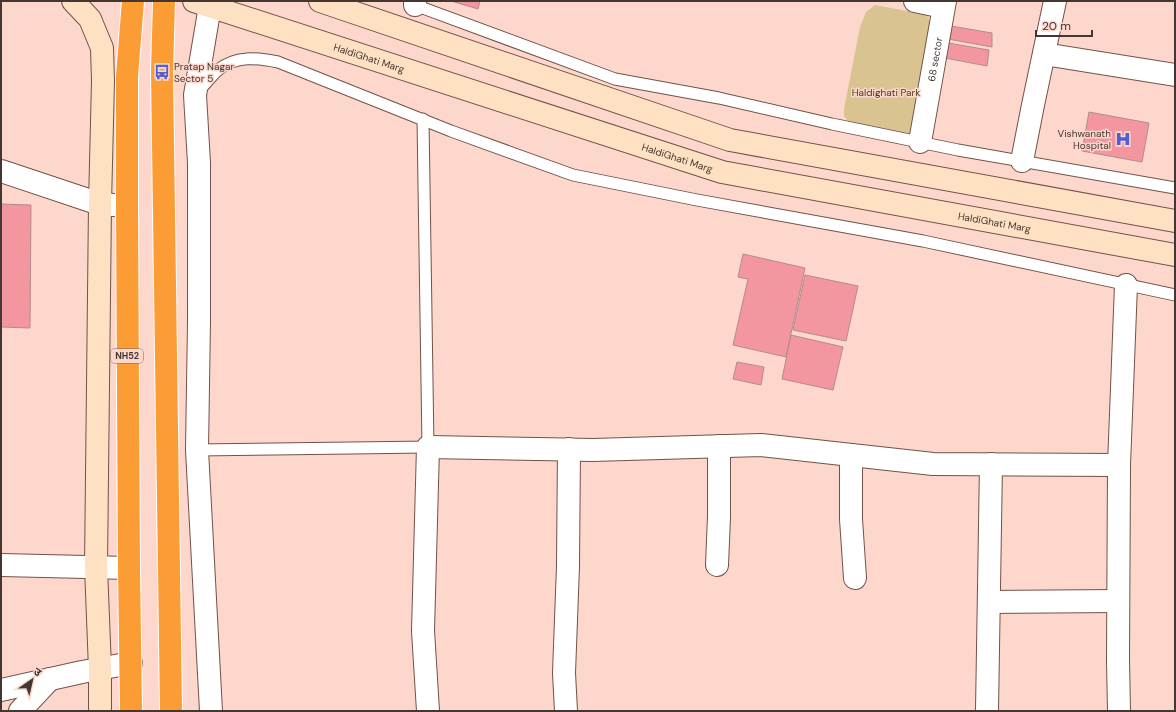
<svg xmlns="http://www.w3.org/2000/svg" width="1176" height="712" font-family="'DM Sans','Noto Sans Devanagari',sans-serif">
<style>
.green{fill:#d9c491}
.building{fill:#f396a0;stroke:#b18c8f}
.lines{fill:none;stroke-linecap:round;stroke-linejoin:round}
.lane-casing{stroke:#725248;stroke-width:13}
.street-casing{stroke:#725248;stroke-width:24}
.secondary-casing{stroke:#725248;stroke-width:24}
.highway-casing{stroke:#fff;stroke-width:24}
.lane{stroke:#fff;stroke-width:11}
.street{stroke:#fff;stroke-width:22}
.secondary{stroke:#fee1c2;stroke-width:22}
.highway{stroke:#fc9c34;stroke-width:22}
.labels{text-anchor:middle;stroke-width:3;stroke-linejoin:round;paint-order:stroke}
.shield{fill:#fdd7cc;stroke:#7c6660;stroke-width:1}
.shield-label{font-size:9px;font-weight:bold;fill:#443631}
.street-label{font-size:10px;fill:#443631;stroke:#fdd7cc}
.poi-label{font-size:10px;fill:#443631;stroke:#fdd7cc;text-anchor:start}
.park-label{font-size:10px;fill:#483a15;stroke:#fdd7cc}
</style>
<rect width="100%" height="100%" fill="#fdd7cc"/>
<polygon class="green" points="875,5 923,14 928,17 934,31 913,136 851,125 844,116 844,109 860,27 866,12"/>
<g class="building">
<polygon points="451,1 480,1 478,9"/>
<polygon points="951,26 992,33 992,47 948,39"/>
<polygon points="948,43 989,50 987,66 945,58"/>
<polygon points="1089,112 1149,123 1142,162 1082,151"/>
<polygon points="1,204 31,205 30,328 1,327"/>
<polygon points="743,254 805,268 786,357 733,345 748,279 738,277"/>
<polygon points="805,275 858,286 846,341 793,330"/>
<polygon points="791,335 843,347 833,390 782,379"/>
<polygon points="737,362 764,367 761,385 733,379"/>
</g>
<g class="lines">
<defs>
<g id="lane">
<polyline points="412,4 615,79 719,98 832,124 958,150 1175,188"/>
<path d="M199 90C206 84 211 76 218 70 236 55 257 58 278 62L451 131 573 175 697 200 923 241 1175 295"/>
<polyline points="197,450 428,447 423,119"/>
</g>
<g id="street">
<polyline points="415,1 415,5"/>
<polyline points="915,1 943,7"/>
<polyline points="210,6 195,95 199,163 199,321 197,450 211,711"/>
<polyline points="1044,54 1175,75"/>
<path id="s1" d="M920 142 945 1"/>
<polyline points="1022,161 1033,105 1055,1"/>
<polyline points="1,171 100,204 127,206"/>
<polyline points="851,455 851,519 855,578"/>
<polyline points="1119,465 1118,660 1119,711"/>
<polyline points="1,565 129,568"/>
<polyline points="717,565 719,517 719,446"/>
<polyline points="989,602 1118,601"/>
<polyline points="1,690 82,672 131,663"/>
<polyline points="20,711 50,679"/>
<polyline points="428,711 423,631 428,447 593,450 761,445 933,464 1119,465 1126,285"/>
<polyline points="566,711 564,673 568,566 569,449"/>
<polyline points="987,711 991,464"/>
</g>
<g id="secondary">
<polyline points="73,1 90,19 102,48 103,81 100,204 96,567 100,669 100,711"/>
<path id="s2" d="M194 1 722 172 1175 255"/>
<polyline points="320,1 730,140 1175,221"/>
</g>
<g id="highway">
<polyline points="164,1 162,72 171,711"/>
<polyline points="131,711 129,568 127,206 127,76 133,1"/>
</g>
</defs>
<use href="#lane" class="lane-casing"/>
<use href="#street" class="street-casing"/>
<use href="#secondary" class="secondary-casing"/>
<use href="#highway" class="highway-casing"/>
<use href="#lane" class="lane"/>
<use href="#street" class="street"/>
<use href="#secondary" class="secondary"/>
<use href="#highway" class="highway"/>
</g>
<defs>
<symbol id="bus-bare" viewBox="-9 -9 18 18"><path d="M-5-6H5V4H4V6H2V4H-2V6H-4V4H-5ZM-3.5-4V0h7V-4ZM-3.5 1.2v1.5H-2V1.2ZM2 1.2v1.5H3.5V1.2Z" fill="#515ed4" stroke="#fdd7cc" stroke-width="2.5" paint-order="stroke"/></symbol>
<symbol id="hospital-bare" viewBox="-9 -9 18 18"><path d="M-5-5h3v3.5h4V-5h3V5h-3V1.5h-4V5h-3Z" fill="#515ed4" stroke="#fdd7cc" stroke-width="2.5" paint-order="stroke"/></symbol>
</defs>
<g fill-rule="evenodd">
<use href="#bus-bare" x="151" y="61" width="22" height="22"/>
<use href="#hospital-bare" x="1112" y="128" width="22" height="22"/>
</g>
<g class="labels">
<rect class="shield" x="111" y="349" width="32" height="14" rx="3"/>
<g class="shield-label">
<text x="127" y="359">NH52</text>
</g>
<g class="street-label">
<text dy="4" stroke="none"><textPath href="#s2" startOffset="184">HaldiGhati Marg</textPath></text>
<text dy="4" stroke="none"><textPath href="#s1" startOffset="84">68 sector</textPath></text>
<text dy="4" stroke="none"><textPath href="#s2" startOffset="508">HaldiGhati Marg</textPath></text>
<text dy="4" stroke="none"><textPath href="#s2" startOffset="832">HaldiGhati Marg</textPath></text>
</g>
<g class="poi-label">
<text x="174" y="70">Pratap Nagar<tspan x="174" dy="12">Sector 5</tspan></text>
<text x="1111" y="137" text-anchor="end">Vishwanath<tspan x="1111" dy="12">Hospital</tspan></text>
</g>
<g class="park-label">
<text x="886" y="96">Haldighati Park</text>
</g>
</g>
<rect width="1176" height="712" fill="none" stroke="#443631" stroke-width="4"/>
<g transform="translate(32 680) rotate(34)" stroke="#fdd7cc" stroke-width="3" paint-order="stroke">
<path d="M0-3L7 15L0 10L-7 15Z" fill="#443631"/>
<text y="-6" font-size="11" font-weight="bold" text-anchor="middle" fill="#443631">उ</text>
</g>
<path d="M1036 30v6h56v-6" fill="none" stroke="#443631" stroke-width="2"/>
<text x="1042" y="30" font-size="12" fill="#443631" stroke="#fdd7cc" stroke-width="3" paint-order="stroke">20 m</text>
</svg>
